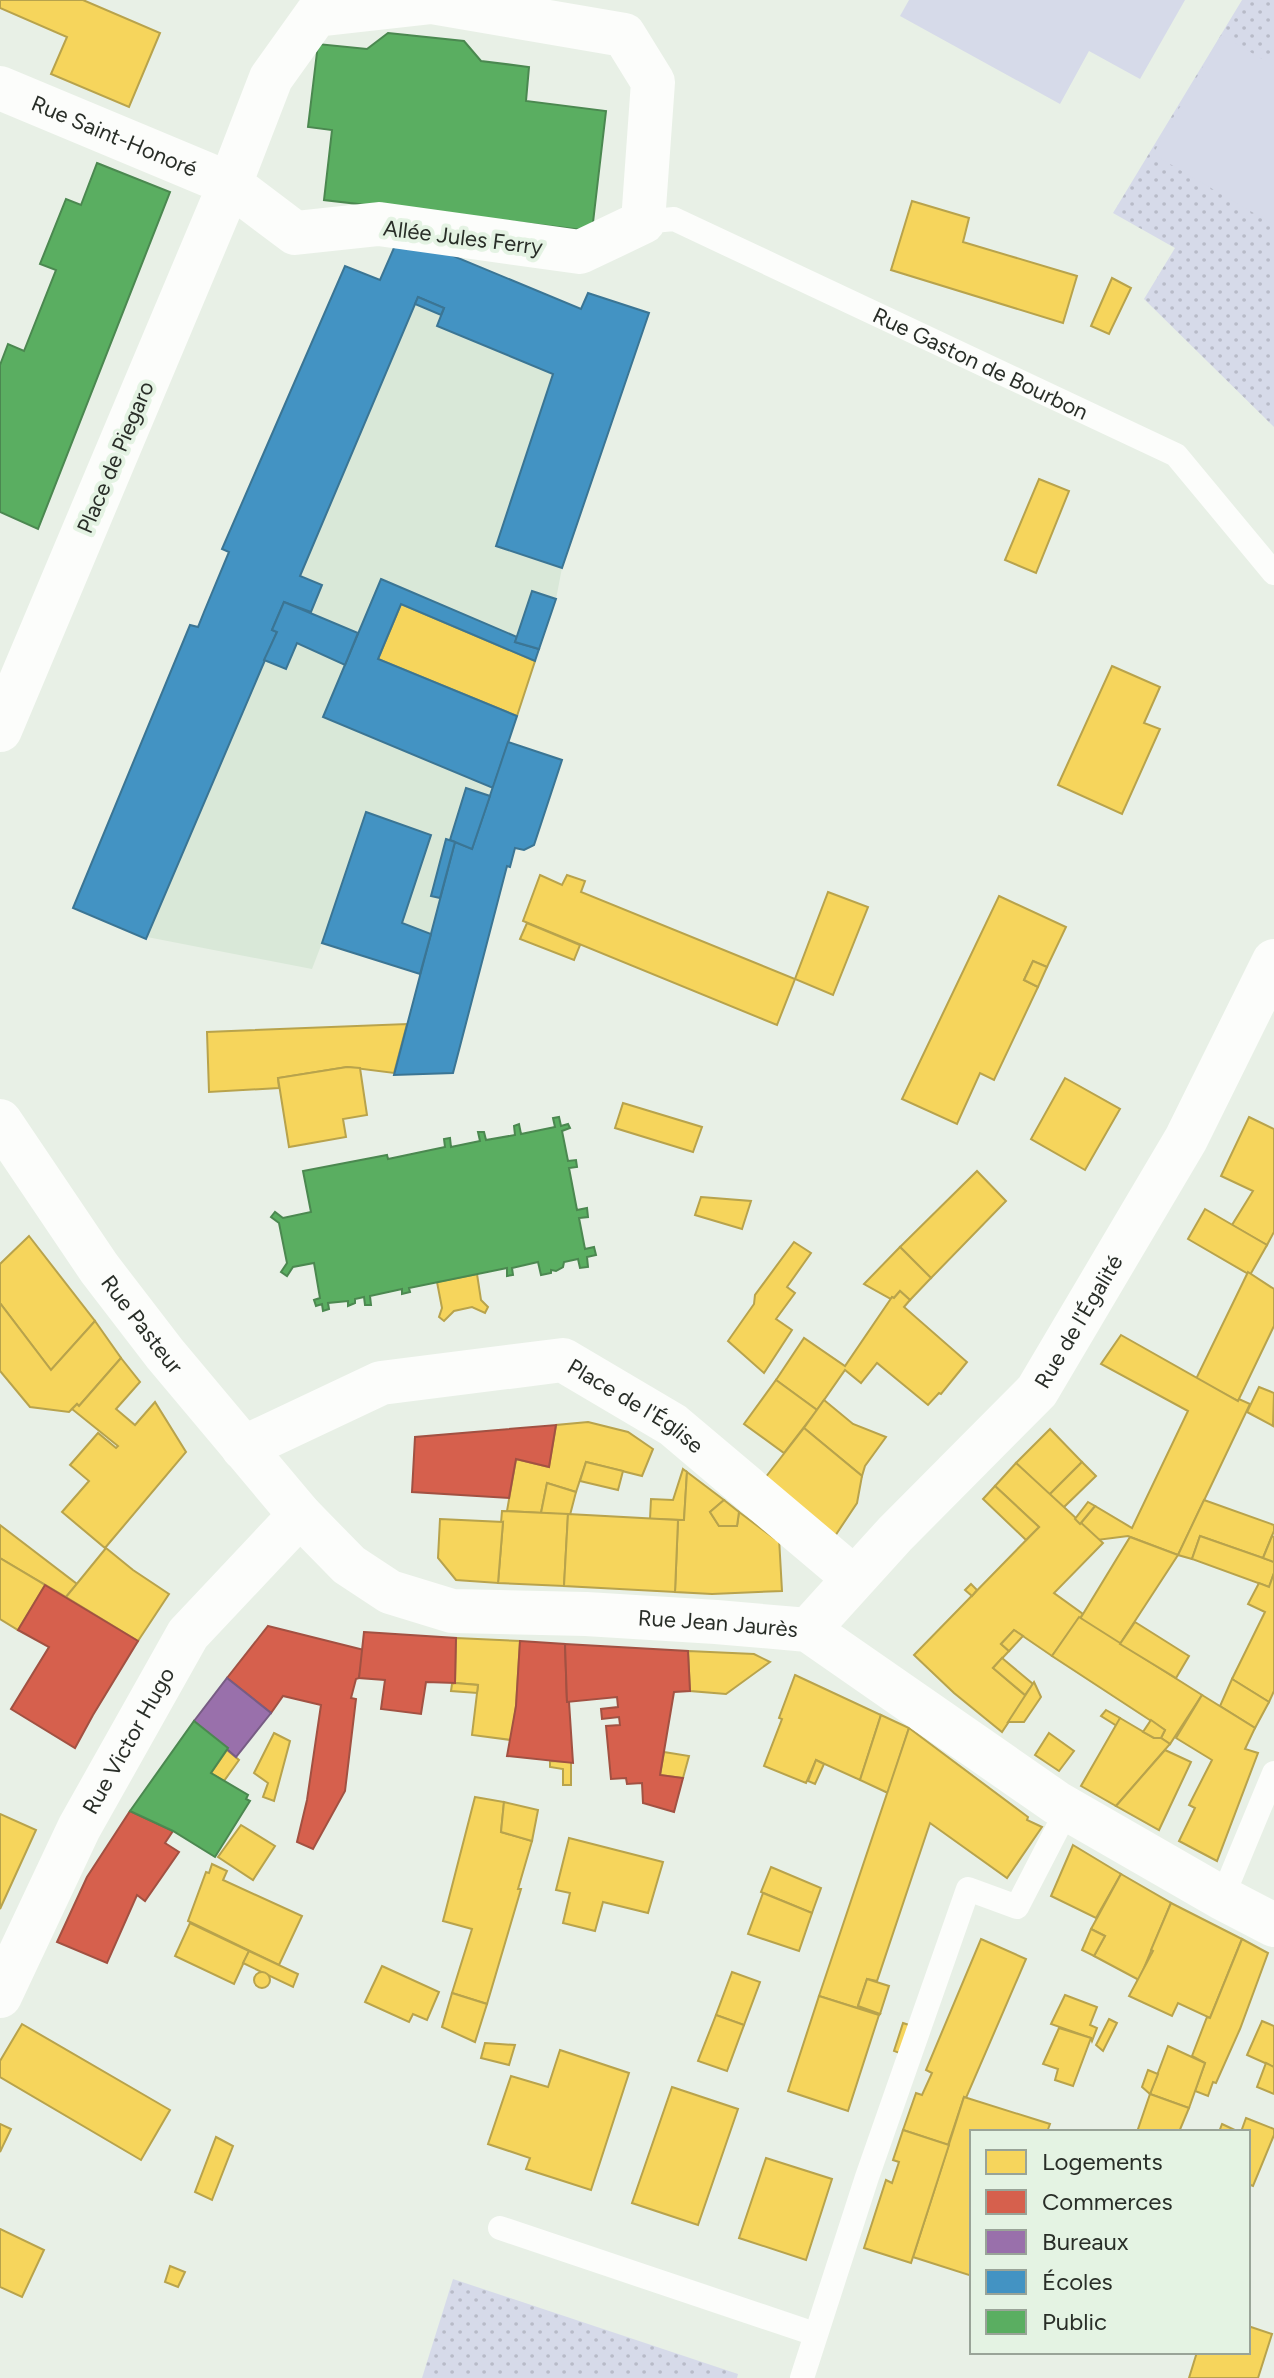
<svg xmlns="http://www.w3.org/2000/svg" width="1274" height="2378" font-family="Figtree,sans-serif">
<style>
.built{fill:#d9e8d8}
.grass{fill:url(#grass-dots)}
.green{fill:#d6dae9}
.homes{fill:#f6d55c;stroke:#b8a34c;stroke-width:2}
.shops{fill:#d6604d;stroke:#a25142;stroke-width:2}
.offices{fill:#9970ab;stroke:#775c84;stroke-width:2}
.schools{fill:#4393c3;stroke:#3b7594;stroke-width:2}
.public{fill:#5aae61;stroke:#4b8850;stroke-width:2}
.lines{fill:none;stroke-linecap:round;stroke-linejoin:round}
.service{stroke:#fcfdfb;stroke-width:24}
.minor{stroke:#fcfdfb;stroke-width:44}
.tertiary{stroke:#fcfdfb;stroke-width:44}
.labels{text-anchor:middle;stroke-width:8;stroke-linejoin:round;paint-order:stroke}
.street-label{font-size:22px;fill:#292e28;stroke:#e4f3e3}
</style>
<defs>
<pattern id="grass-dots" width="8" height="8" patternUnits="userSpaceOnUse" patternTransform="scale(2)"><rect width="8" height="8" fill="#d6dae9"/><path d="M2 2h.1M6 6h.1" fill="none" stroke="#b8bbc8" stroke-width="1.8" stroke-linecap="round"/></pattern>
</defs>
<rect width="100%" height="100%" fill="#e8f0e6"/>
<g class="built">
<polygon points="415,304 441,315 437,326 553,374 496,546 562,568 556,599 532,591 517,637 358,633 310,613 321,585 300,576"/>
<polygon points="297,643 345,665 493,788 420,974 322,943 312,969 147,937 264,660 286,669"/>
</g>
<g class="grass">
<polygon points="1242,0 1274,0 1274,427 1144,299 1175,248 1113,213"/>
<polygon points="453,2279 738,2374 737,2378 422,2378"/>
</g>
<g class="green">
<polygon points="909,0 1185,0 1140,79 1089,51 1060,104 900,16"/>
<polygon points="1221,35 1274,66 1274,225 1153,154"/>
</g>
<g class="homes">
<polygon points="0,0 83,0 160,33 129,107 51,74 67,37 0,8"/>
<polygon points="912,201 969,218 963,242 1077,276 1063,323 891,270"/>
<polygon points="1112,278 1131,288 1109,334 1091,326"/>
<polygon points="1039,479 1069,491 1036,573 1005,560"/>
<polygon points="401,604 535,661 517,716 378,659"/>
<polygon points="1112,666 1160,687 1144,723 1160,729 1122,814 1058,785"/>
<polygon points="540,875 562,885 567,875 585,881 581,892 795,979 777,1025 523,921"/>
<polygon points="828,892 868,907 833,995 795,979"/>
<polygon points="999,896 1066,927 1047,967 1033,961 1024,980 1038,987 994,1080 980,1073 957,1124 902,1099"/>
<polygon points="527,923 580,945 574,960 520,939"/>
<polygon points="1033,961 1047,967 1038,987 1024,980"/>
<polygon points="407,1024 394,1073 347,1067 278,1078 279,1088 209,1092 207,1032"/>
<polygon points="347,1067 360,1068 367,1115 343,1119 346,1137 289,1147 278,1078"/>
<polygon points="1065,1078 1120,1109 1085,1170 1031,1139"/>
<polygon points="623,1103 702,1127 693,1152 615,1128"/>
<polygon points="1249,1117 1274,1129 1274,1232 1267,1245 1232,1225 1253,1191 1221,1176"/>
<polygon points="977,1171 1006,1201 931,1278 900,1247"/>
<polygon points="701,1197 751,1201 742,1229 695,1215"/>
<polygon points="1205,1209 1267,1245 1250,1275 1188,1239"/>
<polygon points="29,1236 95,1321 51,1370 0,1303 0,1264"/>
<polygon points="794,1242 811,1253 787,1287 795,1293 776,1319 792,1330 764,1373 728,1341 754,1304 755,1295"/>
<polygon points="900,1247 931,1278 910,1300 900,1291 894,1298 892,1297 891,1299 864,1284"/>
<polygon points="1248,1272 1274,1289 1274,1326 1238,1401 1196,1379"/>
<polygon points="477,1274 481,1300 488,1307 485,1313 472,1307 454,1311 444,1321 439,1317 442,1308 437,1282"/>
<polygon points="900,1291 910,1300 904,1307 967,1362 941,1394 939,1393 928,1405 877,1363 861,1383 845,1370 817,1410 776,1380 804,1338 845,1366 892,1297 894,1298"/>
<polygon points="0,1303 51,1370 95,1321 121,1358 79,1406 77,1404 69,1412 30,1407 0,1371"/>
<polygon points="1121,1335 1238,1401 1239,1399 1250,1404 1178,1555 1128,1536 1097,1540 1080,1524 1095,1506 1132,1528 1188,1411 1101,1364"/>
<polygon points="121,1358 140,1382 116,1409 135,1425 155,1402 186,1452 105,1548 62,1512 89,1481 70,1465 98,1433 116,1448 118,1446 72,1409 77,1404 79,1406"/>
<polygon points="776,1380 817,1410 784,1453 744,1424"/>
<polygon points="1259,1387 1274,1393 1273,1426 1247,1412"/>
<polygon points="824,1400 853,1424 886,1437 865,1466 862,1476 804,1428"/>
<polygon points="588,1422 628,1432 653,1449 642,1476 586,1462 576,1492 547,1483 541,1513 507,1511 516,1459 549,1467 556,1425"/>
<polygon points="804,1428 862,1476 857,1503 835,1536 765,1478"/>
<polygon points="1050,1429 1082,1462 1049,1495 1016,1463"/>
<polygon points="586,1462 623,1471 618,1490 580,1481"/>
<polygon points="1082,1462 1096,1476 1063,1508 1049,1495"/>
<polygon points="1016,1463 1103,1543 1054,1593 1083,1614 1052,1656 1014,1630 1001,1644 1009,1651 993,1668 1026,1696 1002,1732 954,1693 914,1655 1039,1527 995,1486"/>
<polygon points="683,1469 687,1472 684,1520 650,1519 651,1499 673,1500"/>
<polygon points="687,1472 724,1500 710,1512 719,1526 737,1526 739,1512 775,1539 779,1538 782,1591 712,1594 675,1592 678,1520 684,1520"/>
<polygon points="547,1483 576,1492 570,1515 541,1513"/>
<polygon points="995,1486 1039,1527 1026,1540 983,1499"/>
<polygon points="724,1500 739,1512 737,1526 719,1526 710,1512"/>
<polygon points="1204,1500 1274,1525 1274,1531 1263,1558 1200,1536 1192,1559 1178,1555"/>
<polygon points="1088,1502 1095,1506 1080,1524 1075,1519"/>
<polygon points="502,1511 568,1514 564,1586 498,1583 503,1522 501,1523"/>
<polygon points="568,1514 678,1520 675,1592 564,1586"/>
<polygon points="440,1519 503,1522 498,1583 456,1580 438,1558"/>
<polygon points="0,1525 77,1584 66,1597 0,1558"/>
<polygon points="1200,1536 1274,1562 1274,1573 1269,1587 1192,1559"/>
<polygon points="1272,1536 1274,1537 1274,1562 1263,1558"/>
<polygon points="1130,1537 1178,1555 1120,1644 1080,1619"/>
<polygon points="106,1548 133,1570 169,1594 138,1641 66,1597"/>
<polygon points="0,1558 45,1585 18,1630 0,1619"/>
<polygon points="1274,1573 1274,1691 1269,1702 1232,1679 1265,1612 1248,1604 1259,1583 1269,1587"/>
<polygon points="971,1584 977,1590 972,1596 965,1590"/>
<polygon points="1079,1617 1202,1695 1170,1744 1161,1738 1165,1730 1052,1656"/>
<polygon points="1135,1622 1189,1656 1176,1678 1120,1644"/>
<polygon points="1014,1630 1023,1636 1009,1651 1001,1644"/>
<polygon points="456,1638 520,1641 516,1706 511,1740 472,1735 478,1685 455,1683"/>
<polygon points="688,1651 754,1654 770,1662 726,1694 690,1691"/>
<polygon points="1002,1658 1033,1684 1025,1695 993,1668"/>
<polygon points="795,1675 881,1715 860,1780 816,1760 806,1783 764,1766 782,1719 779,1718"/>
<polygon points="1232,1679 1269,1702 1255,1728 1220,1706"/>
<polygon points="1034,1682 1041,1697 1024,1722 1008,1722"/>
<polygon points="455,1683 478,1685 477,1693 451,1691 452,1684"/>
<polygon points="1202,1695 1255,1728 1245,1749 1258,1753 1217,1861 1179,1841 1195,1808 1189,1805 1212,1760 1176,1738"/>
<polygon points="1106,1710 1120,1718 1117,1726 1101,1716"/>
<polygon points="881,1715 909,1728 888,1793 860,1780"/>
<polygon points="1120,1718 1154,1738 1161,1738 1170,1744 1116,1806 1081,1786"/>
<polygon points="1151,1720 1165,1730 1161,1738 1154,1738 1143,1732"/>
<polygon points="909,1728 1028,1817 1027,1820 1042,1827 1007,1878 930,1823 877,1981 867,1979 858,2006 880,2014 879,2015 819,1996"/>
<polygon points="274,1733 290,1741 274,1801 263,1797 268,1783 254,1773"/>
<polygon points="1049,1733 1074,1751 1059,1771 1035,1755"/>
<polygon points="227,1750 239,1760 224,1781 211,1773"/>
<polygon points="1165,1750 1191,1762 1159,1830 1116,1806"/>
<polygon points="664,1752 689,1756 683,1778 660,1775"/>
<polygon points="816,1760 824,1764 815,1784 808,1781"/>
<polygon points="550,1761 571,1762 571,1785 563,1785 563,1769 550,1767"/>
<polygon points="475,1797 504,1802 501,1832 532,1841 518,1889 521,1889 487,2004 452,1993 472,1929 443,1921"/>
<polygon points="504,1802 538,1810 532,1841 501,1832"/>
<polygon points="0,1814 36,1830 0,1909"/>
<polygon points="241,1825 275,1846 253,1880 218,1857"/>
<polygon points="569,1838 663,1862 648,1913 603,1902 595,1931 563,1923 570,1893 556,1890"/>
<polygon points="1073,1845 1121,1874 1096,1918 1051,1896"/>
<polygon points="212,1864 227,1871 223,1880 302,1916 279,1965 188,1921 206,1872 209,1873"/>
<polygon points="771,1867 821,1888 812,1913 761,1892"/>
<polygon points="1121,1874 1171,1903 1139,1980 1094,1956 1105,1936 1091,1929"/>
<polygon points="763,1893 812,1913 799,1951 748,1934"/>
<polygon points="1171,1903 1242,1939 1210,2018 1178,2003 1172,2016 1129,1996 1153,1951 1151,1950"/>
<polygon points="190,1923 249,1951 234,1984 175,1956"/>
<polygon points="1091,1929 1105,1936 1094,1956 1082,1950"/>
<polygon points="981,1939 1026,1959 966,2098 964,2097 948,2145 903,2130 916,2093 922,2095 932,2073 926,2070"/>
<polygon points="1242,1939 1268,1953 1240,2029 1216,2083 1213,2082 1208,2096 1195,2091 1205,2063 1192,2056 1207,2017 1210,2018"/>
<polygon points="249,1951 298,1974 293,1987 243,1963"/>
<polygon points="382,1966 439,1992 427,2020 413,2014 409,2022 365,2002"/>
<circle cx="262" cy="1980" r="8"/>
<polygon points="732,1972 760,1982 744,2025 716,2015"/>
<polygon points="867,1979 889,1986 880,2014 858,2006"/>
<polygon points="452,1993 487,2004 475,2042 442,2027"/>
<polygon points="1065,1995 1097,2007 1090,2025 1097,2028 1092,2041 1091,2038 1051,2024"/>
<polygon points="819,1996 879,2015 848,2111 788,2091"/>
<polygon points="716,2015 744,2025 727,2071 698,2061"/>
<polygon points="1109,2019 1117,2023 1103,2051 1096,2045"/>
<polygon points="1262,2021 1274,2026 1274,2067 1247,2055"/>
<polygon points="903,2023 915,2027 905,2055 894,2051"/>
<polygon points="22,2024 170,2110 141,2160 0,2077 0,2061"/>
<polygon points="1059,2028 1091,2038 1073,2086 1055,2080 1058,2069 1043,2064"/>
<polygon points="485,2043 515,2045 509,2065 481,2058"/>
<polygon points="1168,2046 1205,2063 1189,2108 1150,2094"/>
<polygon points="560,2050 629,2073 591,2190 526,2169 530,2158 488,2144 511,2076 548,2087"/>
<polygon points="1266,2063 1274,2067 1274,2094 1257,2087"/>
<polygon points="1148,2070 1158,2074 1150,2094 1142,2087"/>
<polygon points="672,2087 738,2109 698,2225 632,2203"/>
<polygon points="1150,2094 1189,2108 1179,2132 1137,2132"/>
<polygon points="964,2097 1050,2124 1047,2132 972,2132 972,2276 913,2257"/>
<polygon points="1246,2118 1274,2129 1274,2135 1253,2186 1248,2184 1248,2132 1241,2132"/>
<polygon points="0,2124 11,2129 0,2152"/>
<polygon points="1222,2124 1239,2132 1219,2132"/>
<polygon points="903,2130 949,2145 911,2263 864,2248 886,2180 892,2183 899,2162 893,2160"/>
<polygon points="216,2137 233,2146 212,2200 195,2192"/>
<polygon points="766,2158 832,2179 806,2260 739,2238"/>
<polygon points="0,2229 44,2250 22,2297 0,2287"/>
<polygon points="170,2266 185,2272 178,2287 165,2282"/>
<polygon points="1248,2326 1272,2334 1258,2378 1189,2378 1197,2352 1248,2352"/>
</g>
<g class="shops">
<polygon points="556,1425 549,1467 516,1459 509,1498 412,1492 415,1437"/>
<polygon points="45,1585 138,1641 93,1715 75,1748 11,1709 49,1647 18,1630"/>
<polygon points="268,1626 364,1650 359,1678 356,1679 351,1698 356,1699 345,1791 313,1849 297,1842 307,1800 321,1705 283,1696 271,1713 227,1678"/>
<polygon points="364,1632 456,1638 455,1683 426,1682 421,1714 381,1709 385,1680 359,1678"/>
<polygon points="520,1641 565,1644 567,1702 569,1702 573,1763 507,1756 516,1706"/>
<polygon points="565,1644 688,1651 690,1691 674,1692 660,1775 683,1778 674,1812 643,1803 642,1783 627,1784 626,1778 611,1779 606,1726 620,1725 619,1717 602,1719 601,1709 618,1707 617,1697 567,1702"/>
<polygon points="130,1811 173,1831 165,1843 179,1852 145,1901 137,1895 107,1963 57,1942 87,1877"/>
</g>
<polygon class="offices" points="227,1678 271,1713 236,1757 194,1721"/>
<g class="schools">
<polygon points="397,241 434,248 581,309 588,293 649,313 562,568 496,546 553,374 437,326 444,308 418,297 300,576 322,585 311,612 284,602 272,630 277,632 146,939 73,908 190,625 198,627 204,612 229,552 222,549 345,266 380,280"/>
<polygon points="418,297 444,308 441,315 415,304"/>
<polygon points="381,579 517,637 515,642 539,649 535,661 401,604 378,659 517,716 493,788 323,717"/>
<polygon points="532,591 556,599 539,649 515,642"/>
<polygon points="284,602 358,633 345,665 297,643 286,669 264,660 277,632 272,630"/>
<polygon points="508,742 562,760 534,845 524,850 515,848 510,867 507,866 453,1073 394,1075 455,842 472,849"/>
<polygon points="466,788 490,796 472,849 450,840"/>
<polygon points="366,812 431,835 402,923 431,934 420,974 322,943"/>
<polygon points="446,839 455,842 440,898 431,896"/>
</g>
<g class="public">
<polygon points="388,33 464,41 481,61 529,67 526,101 606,111 592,231 324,200 332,130 308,127 318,44 367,49"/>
<polygon points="97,163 170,192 38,529 0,512 0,365 8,344 24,351 56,270 40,264 66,199 81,205"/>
<polygon points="559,1117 561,1126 568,1124 570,1128 562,1131 568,1161 576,1160 577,1167 569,1168 577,1210 587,1208 588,1217 579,1218 585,1249 594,1247 596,1255 587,1257 588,1267 580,1268 578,1259 564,1262 563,1267 556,1271 551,1270 551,1273 541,1275 538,1262 512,1268 513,1275 507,1276 507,1268 409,1288 410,1292 402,1294 402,1289 370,1296 371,1305 365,1305 364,1297 355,1299 355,1303 348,1306 348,1301 328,1303 329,1309 323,1311 322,1304 316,1306 314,1300 320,1298 314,1263 293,1267 287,1276 281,1272 287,1263 279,1223 271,1217 275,1212 283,1218 311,1212 303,1171 387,1155 388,1159 445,1147 444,1139 450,1138 451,1147 480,1141 478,1132 484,1132 486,1140 515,1135 514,1126 519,1124 521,1134 555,1127 553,1118"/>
<polygon points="194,1721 228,1748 211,1773 248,1795 246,1799 250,1801 215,1857 173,1831 130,1811"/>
</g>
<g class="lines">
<g class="service">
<path id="s1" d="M643 222 674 219 1176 455 1274 573"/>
<polyline points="1222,1898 1274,1773"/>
<polyline points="500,2228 815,2334"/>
<polyline points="802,2378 867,2177 968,1889 1017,1907 1067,1810"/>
</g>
<g class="minor">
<polygon points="432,2 624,35 653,82 643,222 580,252 379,224 295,233 230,184 271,78 316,15"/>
<path id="s2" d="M0 88 230 184 0 730"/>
<path id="s3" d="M243 1448 381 1383 563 1360 673 1425 854 1578"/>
<path id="s4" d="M808 1630 895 1534 1037 1391 1186 1139 1274 961"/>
<path id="s5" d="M0 1996 79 1828 188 1634 300 1515"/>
</g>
<path class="tertiary" id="s6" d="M0 1121 99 1268 165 1354 300 1515 349 1565 390 1592 452 1611 586 1614 716 1622 808 1630 1057 1803 1222 1898 1274 1925"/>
</g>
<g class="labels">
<g class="street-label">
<text dy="8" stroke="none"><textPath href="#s2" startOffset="124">Rue Saint-Honoré</textPath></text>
<text transform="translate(463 237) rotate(7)" y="8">Allée Jules Ferry</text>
<text dy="8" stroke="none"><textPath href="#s1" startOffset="370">Rue Gaston de Bourbon</textPath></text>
<text transform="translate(115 457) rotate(-67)" y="8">Place de Piegaro</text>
<text dy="8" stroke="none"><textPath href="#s4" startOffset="412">Rue de l'Égalité</textPath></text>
<text dy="8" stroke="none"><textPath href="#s6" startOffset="248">Rue Pasteur</textPath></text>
<text dy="8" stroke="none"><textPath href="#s3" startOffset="422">Place de l'Église</textPath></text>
<text dy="8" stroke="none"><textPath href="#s6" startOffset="946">Rue Jean Jaurès</textPath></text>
<text dy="8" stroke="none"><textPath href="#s5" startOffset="286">Rue Victor Hugo</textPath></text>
</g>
</g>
<rect x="970" y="2130" width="280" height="224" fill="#e4f3e3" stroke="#99a498" stroke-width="2"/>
<rect x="986" y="2150" width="40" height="24" fill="#f6d55c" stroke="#99a498" stroke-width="2"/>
<text x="1042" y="2170" font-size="24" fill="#292e28">Logements</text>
<rect x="986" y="2190" width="40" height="24" fill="#d6604d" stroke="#99a498" stroke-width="2"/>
<text x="1042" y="2210" font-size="24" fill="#292e28">Commerces</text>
<rect x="986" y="2230" width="40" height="24" fill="#9970ab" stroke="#99a498" stroke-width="2"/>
<text x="1042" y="2250" font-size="24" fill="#292e28">Bureaux</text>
<rect x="986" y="2270" width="40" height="24" fill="#4393c3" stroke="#99a498" stroke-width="2"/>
<text x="1042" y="2290" font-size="24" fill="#292e28">Écoles</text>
<rect x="986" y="2310" width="40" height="24" fill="#5aae61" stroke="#99a498" stroke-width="2"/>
<text x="1042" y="2330" font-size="24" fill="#292e28">Public</text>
</svg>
